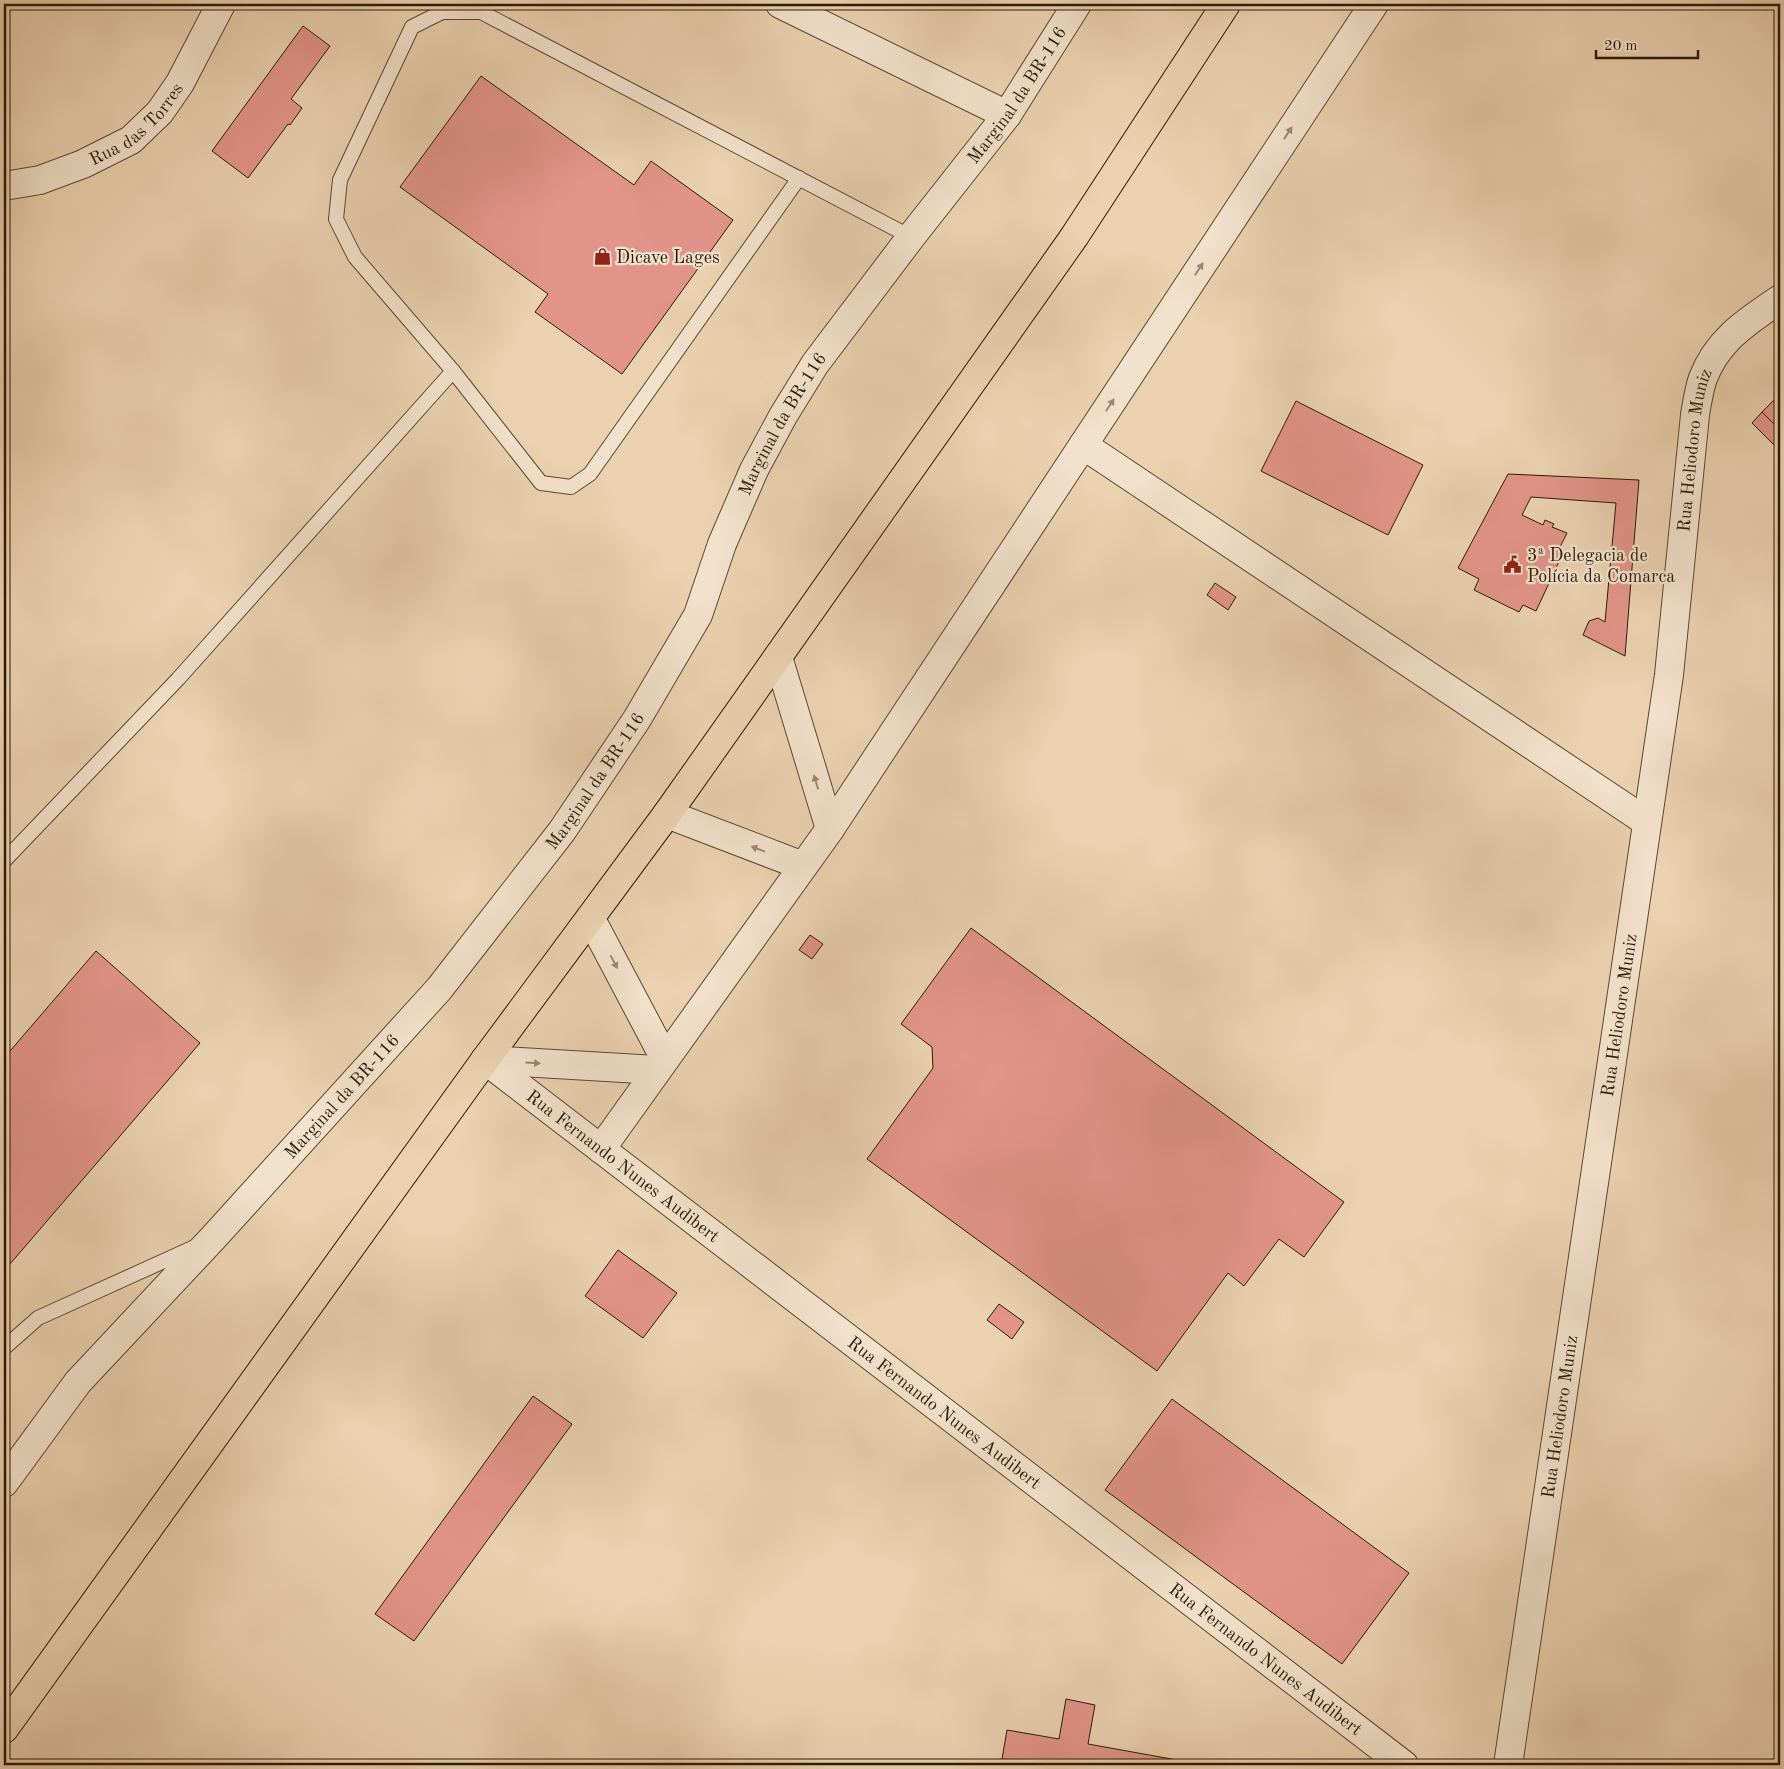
<svg xmlns="http://www.w3.org/2000/svg" width="1784" height="1769" font-family="'Old Standard TT',serif">
<style>
.building{fill:#e2948a;stroke:#2c1b07}
.lines{fill:none;stroke-linecap:round;stroke-linejoin:round}
.service-casing{stroke:#5c4831;stroke-width:16}
.minor-casing{stroke:#5c4831;stroke-width:30}
.tertiary-casing{stroke:#5c4831;stroke-width:30}
.trunk-casing{stroke:#2c1b07;stroke-width:30}
.service{stroke:#f2e1cb;stroke-width:14}
.minor{stroke:#f2e1cb;stroke-width:28}
.tertiary{stroke:#f2e1cb;stroke-width:28}
.trunk{stroke:#ebd1af;stroke-width:28}
.oneway{fill:#998873}
.labels{text-anchor:middle;stroke-width:4.5;stroke-linejoin:round;paint-order:stroke}
.street-label{font-size:18px;fill:#2c1b07;stroke:#f2e1cb}
.poi-label{font-size:18px;fill:#2c1b07;stroke:#f2e1cb;text-anchor:start}
</style>
<rect width="100%" height="100%" fill="#ebd1af"/>
<filter id="stains"><feTurbulence type="fractalNoise" baseFrequency=".004" numOctaves="4"/><feColorMatrix values="0 0 0 0 .2 0 0 0 0 .09 0 0 0 0 .02 0 0 0 .5 -.17"/></filter>
<radialGradient id="worn" r=".72"><stop offset=".6" stop-color="#630" stop-opacity="0"/><stop offset="1" stop-color="#630" stop-opacity=".3"/></radialGradient>
<g class="building">
<polygon points="303,26 330,46 291,99 302,108 290,125 288,124 248,178 212,151"/>
<polygon points="481,76 634,185 651,161 733,220 622,374 535,312 548,294 400,187"/>
<polygon points="1780,394 1780,430 1762,412"/>
<polygon points="1296,401 1423,465 1388,535 1261,471"/>
<polygon points="1762,412 1780,430 1780,451 1752,423"/>
<polygon points="1508,474 1639,480 1625,656 1583,635 1589,621 1598,618 1605,622 1616,503 1531,497 1522,515 1543,525 1545,520 1554,524 1552,527 1567,533 1558,551 1563,553 1536,611 1523,605 1519,612 1474,590 1479,579 1458,568"/>
<polygon points="1215,583 1236,597 1228,610 1207,595"/>
<polygon points="971,928 1344,1202 1304,1257 1279,1239 1244,1286 1228,1273 1157,1371 867,1159 933,1068 932,1047 901,1024"/>
<polygon points="810,935 823,944 812,959 799,950"/>
<polygon points="96,951 200,1043 4,1271 4,1058"/>
<polygon points="618,1250 677,1293 643,1338 585,1296"/>
<polygon points="999,1304 1024,1322 1012,1339 987,1320"/>
<polygon points="533,1396 572,1424 414,1641 375,1614"/>
<polygon points="1172,1399 1409,1573 1342,1664 1105,1490"/>
<polygon points="1066,1699 1095,1705 1088,1744 1205,1765 1001,1765 1007,1730 1059,1739"/>
</g>
<g class="lines">
<defs>
<g id="service">
<polyline points="453,371 541,483 571,487 590,474 799,178"/>
<polyline points="4,861 178,679 453,371 355,257 336,219 340,180 412,27 442,12 481,12 911,237"/>
<polyline points="4,1348 38,1318 197,1246"/>
</g>
<g id="minor">
<polyline points="780,4 1007,115"/>
<path id="s1" d="M4 186 40 180 83 164 131 140 160 112 180 83 221 4"/>
<polyline points="1083,445 1647,822"/>
<polyline points="778,657 830,829"/>
<polyline points="667,814 803,866"/>
<polyline points="591,919 665,1059"/>
<path id="s2" d="M485 1060 1404 1765"/>
<polyline points="485,1060 657,1070"/>
<polyline points="601,1149 830,829 1374,4"/>
<path id="s3" d="M1508 1765 1669 675 1695 415C1697 403 1699 389 1703 378 1718 339 1748 321 1780 299"/>
</g>
<g id="tertiary">
<path id="s4" d="M4 1483 78 1382 213 1238 439 989 562 831 637 719 698 615 722 544 754 470 783 416 815 364 911 237 1007 115 1077 4"/>
</g>
<polyline id="trunk" points="4,1729 485,1060 667,814 1074,237 1226,4"/>
</defs>
<use href="#service" class="service-casing"/>
<use href="#minor" class="minor-casing"/>
<use href="#tertiary" class="tertiary-casing"/>
<use href="#trunk" class="trunk-casing"/>
<use href="#service" class="service"/>
<use href="#minor" class="minor"/>
<use href="#tertiary" class="tertiary"/>
<use href="#trunk" class="trunk"/>
</g>
<defs><path id="oneway-solid" d="M-6-.8H1V-3.2L6.5 0L1 3.2V.8H-6Z" transform="scale(1.25)"/></defs>
<g class="oneway">
<use href="#oneway-solid" transform="translate(1288 133) rotate(-57)"/>
<use href="#oneway-solid" transform="translate(1199 269) rotate(-57)"/>
<use href="#oneway-solid" transform="translate(1110 405) rotate(-57)"/>
<use href="#oneway-solid" transform="translate(816 782) rotate(-107)"/>
<use href="#oneway-solid" transform="translate(758 849) rotate(-159)"/>
<use href="#oneway-solid" transform="translate(614 962) rotate(62)"/>
<use href="#oneway-solid" transform="translate(533 1063) rotate(3)"/>
</g>
<defs>
<symbol id="shop-bare" viewBox="-9 -9 18 18"><path d="M-5-2.5h2.3a2.7 3.5 0 0 1 5.4 0H5L5.5 6h-11ZM-1.5-2.5h3a1.5 2.3 0 0 0-3 0Z" fill="#8f2418" stroke="#f2e1cb" stroke-width="2.5" paint-order="stroke"/></symbol>
<symbol id="civic-bare" viewBox="-9 -9 18 18"><path d="M-.6-6.5H3V-4.5H.6V-3L4-1V1h2V6H-6V1h2V-1L-.6-3ZM-1.2 2.5V6h2.4V2.5Z" fill="#8f2418" stroke="#f2e1cb" stroke-width="2.5" paint-order="stroke"/></symbol>
</defs>
<g fill-rule="evenodd">
<use href="#shop-bare" x="590" y="244" width="25" height="25"/>
<use href="#civic-bare" x="1500" y="552" width="25" height="25"/>
</g>
<g class="labels">
<g class="street-label">
<text dy="6" stroke="none"><textPath href="#s4" startOffset="1729">Marginal da BR-116</textPath></text>
<text dy="6" stroke="none"><textPath href="#s1" startOffset="150">Rua das Torres</textPath></text>
<text dy="6" stroke="none"><textPath href="#s4" startOffset="1324">Marginal da BR-116</textPath></text>
<text dy="6" stroke="none"><textPath href="#s3" startOffset="1328">Rua Heliodoro Muniz</textPath></text>
<text dy="6" stroke="none"><textPath href="#s4" startOffset="919">Marginal da BR-116</textPath></text>
<text dy="6" stroke="none"><textPath href="#s3" startOffset="758">Rua Heliodoro Muniz</textPath></text>
<text dy="6" stroke="none"><textPath href="#s4" startOffset="514">Marginal da BR-116</textPath></text>
<text dy="6" stroke="none"><textPath href="#s2" startOffset="174">Rua Fernando Nunes Audibert</textPath></text>
<text dy="6" stroke="none"><textPath href="#s2" startOffset="579">Rua Fernando Nunes Audibert</textPath></text>
<text dy="6" stroke="none"><textPath href="#s3" startOffset="352">Rua Heliodoro Muniz</textPath></text>
<text dy="6" stroke="none"><textPath href="#s2" startOffset="984">Rua Fernando Nunes Audibert</textPath></text>
</g>
<g class="poi-label">
<text x="616" y="263">Dicave Lages</text>
<text x="1527" y="561">3ª Delegacia de<tspan x="1527" dy="21">Polícia da Comarca</tspan></text>
</g>
</g>
<rect width="1784" height="1769" fill="none" stroke="#ebd1af" stroke-width="20"/>
<rect x="5" y="5" width="1774" height="1759" fill="none" stroke="#2c1b07" stroke-width="2.5"/>
<rect x="10" y="10" width="1764" height="1749" fill="none" stroke="#2c1b07"/>
<path d="M1596 50v8h102v-8" fill="none" stroke="#2c1b07" stroke-width="2.5"/>
<text x="1604" y="50" font-size="15" fill="#2c1b07" stroke="#f2e1cb" stroke-width="4" paint-order="stroke">20 m</text>
<rect width="100%" height="100%" filter="url(#stains)"/>
<rect width="100%" height="100%" fill="url(#worn)"/>
</svg>
